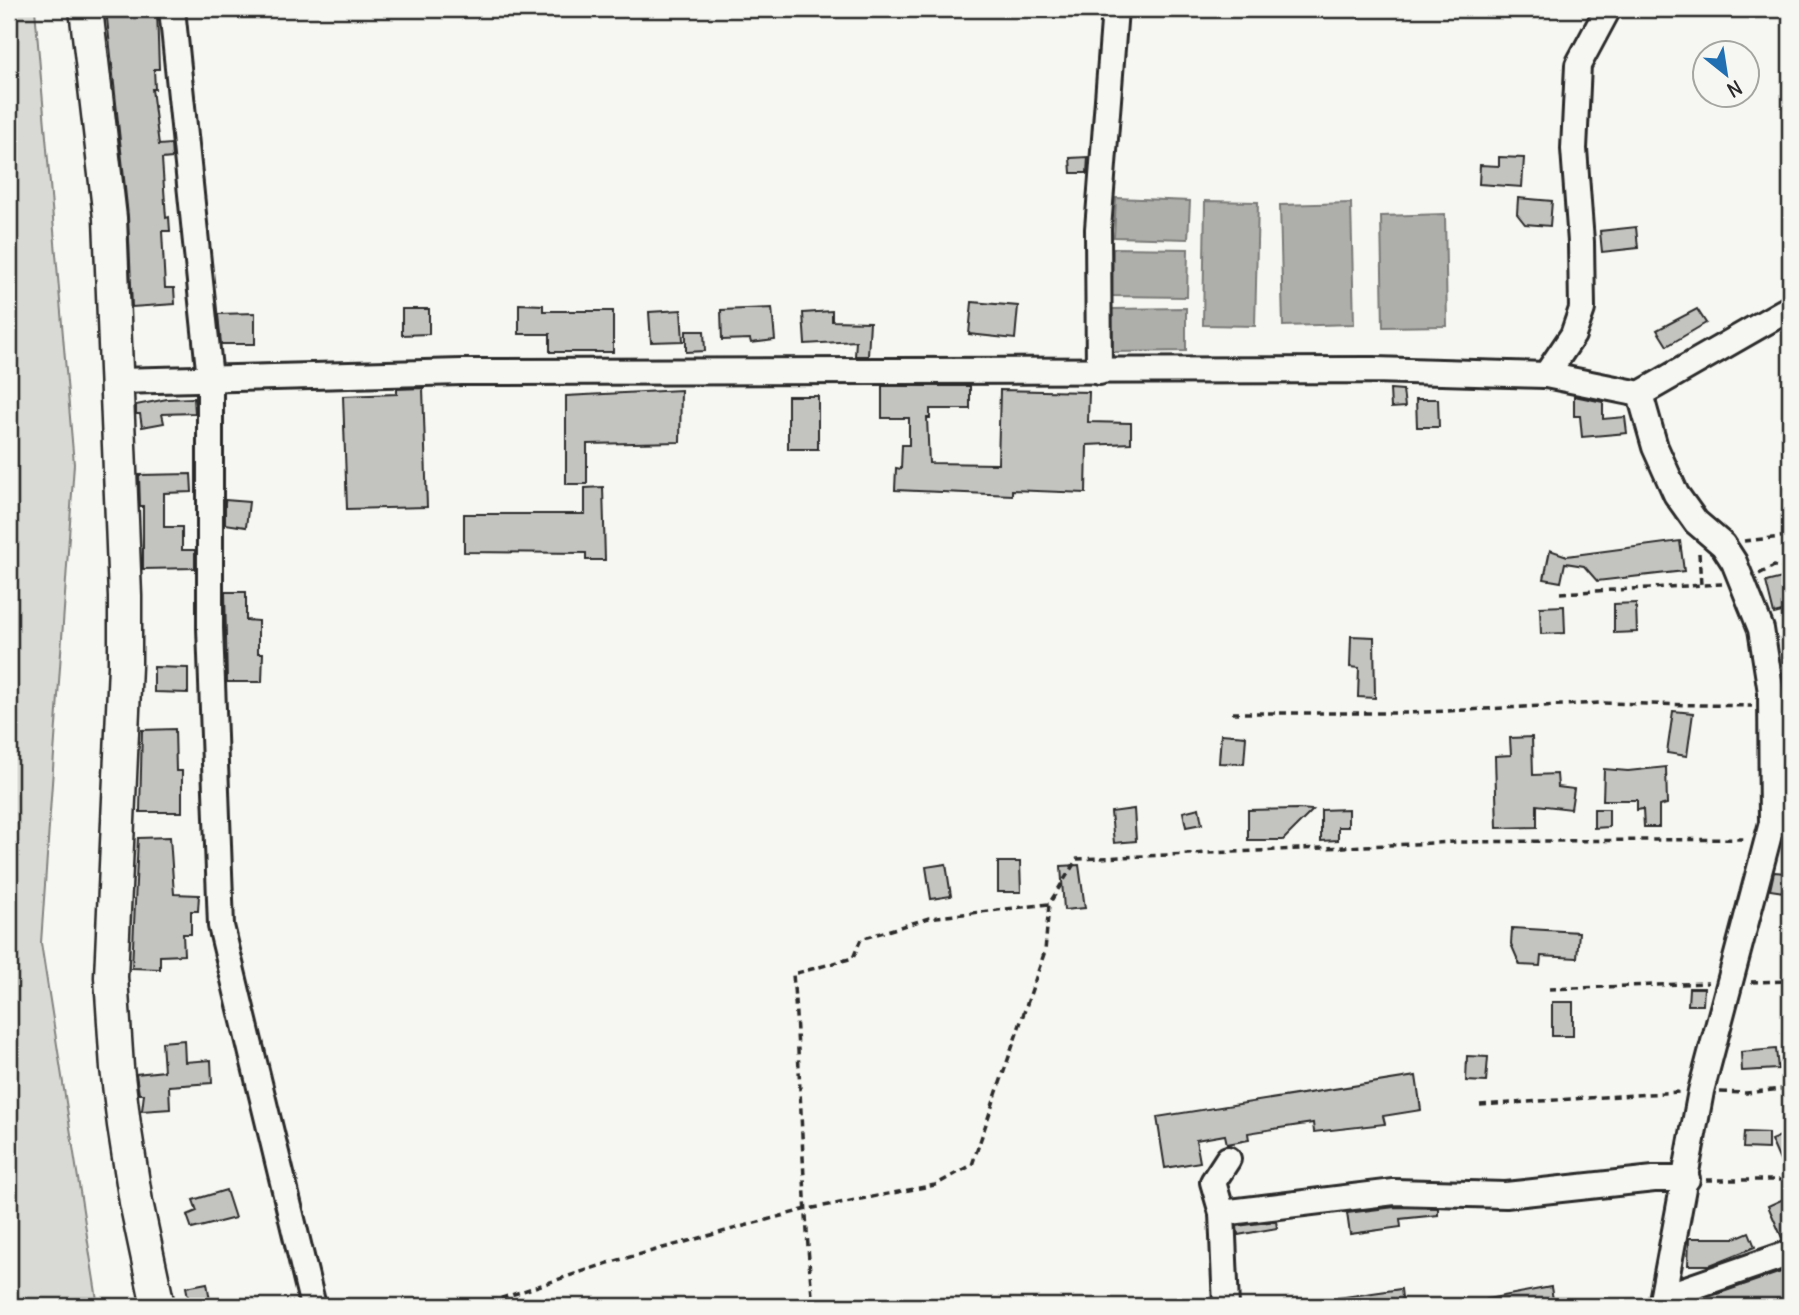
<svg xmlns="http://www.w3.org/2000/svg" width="1799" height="1315" font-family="Delius,sans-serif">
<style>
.green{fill:#d9d9d5;stroke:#828280;stroke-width:2}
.water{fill:#aeaeab;stroke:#7a7a78;stroke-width:2}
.building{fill:#c3c3c0;stroke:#2b2b2b;stroke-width:2}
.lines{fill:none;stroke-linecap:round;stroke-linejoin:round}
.minor-casing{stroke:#2b2b2b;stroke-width:30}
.major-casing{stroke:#2b2b2b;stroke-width:37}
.path{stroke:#2b2b2b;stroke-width:3.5;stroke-dasharray:7 5;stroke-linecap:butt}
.minor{stroke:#f6f6f2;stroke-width:24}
.major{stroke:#f6f6f2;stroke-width:32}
</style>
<rect width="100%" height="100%" fill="#f6f6f2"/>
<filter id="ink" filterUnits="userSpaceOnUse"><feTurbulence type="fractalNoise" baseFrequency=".0143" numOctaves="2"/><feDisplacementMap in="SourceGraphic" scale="14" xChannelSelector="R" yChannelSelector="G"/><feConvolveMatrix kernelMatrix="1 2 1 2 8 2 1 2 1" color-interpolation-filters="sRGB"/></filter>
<g filter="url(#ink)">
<polygon class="green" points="9,9 35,9 74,464 41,943 98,1306 9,1306"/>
<g class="water">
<polygon points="1116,198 1190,201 1188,239 1114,237"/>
<polygon points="1205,201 1258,202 1255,326 1203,325"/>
<polygon points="1351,203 1354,324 1283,326 1280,205"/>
<polygon points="1445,214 1447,326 1383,327 1381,216"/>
<polygon points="1113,248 1188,249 1187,297 1112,296"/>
<polygon points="1186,308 1186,351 1113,352 1112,309"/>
</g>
<g class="building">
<polygon points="106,9 157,10 159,69 154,69 155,89 152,89 159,145 171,144 172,158 162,159 166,218 169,217 170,231 162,231 165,288 174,288 175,304 132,307 128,216"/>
<polygon points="1088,157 1087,173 1071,173 1070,158"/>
<polygon points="1499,157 1524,158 1522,187 1479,184 1480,165 1499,166"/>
<polygon points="1518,198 1552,201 1550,226 1525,224 1517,214"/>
<polygon points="1636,227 1638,248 1602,252 1600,231"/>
<polygon points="972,302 1018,306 1015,339 969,334"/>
<polygon points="519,304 543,305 543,311 613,311 613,352 550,352 550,334 519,334"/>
<polygon points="772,308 775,340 751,343 750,339 722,340 721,310"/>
<polygon points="402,309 429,309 429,334 402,335"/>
<polygon points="1697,309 1706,323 1667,346 1657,330"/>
<polygon points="681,310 683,341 651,342 649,312"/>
<polygon points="832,311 832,321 870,322 868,356 855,356 856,341 805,344 803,313"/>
<polygon points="255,313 255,344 221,344 218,314"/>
<polygon points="686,331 704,331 705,351 686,352"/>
<polygon points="882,386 970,386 970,409 930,409 930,418 927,418 929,463 998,464 1000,390 1089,392 1088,422 1131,423 1131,443 1087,445 1086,493 1012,490 1012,495 895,490 896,468 901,469 902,445 909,445 909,418 882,418"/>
<polygon points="423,388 427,507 347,509 343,396 397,394 397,389"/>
<polygon points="1390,389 1403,390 1405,407 1391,408"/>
<polygon points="681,390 680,442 587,444 587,484 566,484 566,396"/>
<rect x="788" y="396" width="30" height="53"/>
<polygon points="1574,396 1603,402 1603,419 1625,417 1627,433 1582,437 1580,416 1574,416"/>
<polygon points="194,398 195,413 162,414 164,423 142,427 140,414 136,414 136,405 167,399"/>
<polygon points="1416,399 1438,399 1439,427 1417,427"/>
<polygon points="191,474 192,492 164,493 164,527 182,527 182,550 195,550 195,568 143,569 143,506 140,506 139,475"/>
<polygon points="603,487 605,560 586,560 586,553 464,552 464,514 585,514 585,488"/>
<polygon points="225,500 249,502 246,527 225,524"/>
<polygon points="1680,541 1684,571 1597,581 1584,566 1565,563 1561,582 1544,579 1550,550 1567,556"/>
<polygon points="1790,576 1790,610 1774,614 1766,582"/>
<polygon points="225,592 246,592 246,620 258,621 258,653 263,653 262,682 227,682"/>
<polygon points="1636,603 1637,632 1614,633 1614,604"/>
<polygon points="1564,606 1565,633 1541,634 1540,607"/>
<polygon points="1351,636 1374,637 1375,698 1358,697 1359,668 1350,667"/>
<polygon points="154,667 188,668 188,693 154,692"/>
<polygon points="1673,711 1693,713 1687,756 1667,753"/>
<polygon points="175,729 176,771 182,771 182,812 140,812 142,730"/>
<polygon points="1221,734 1246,736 1244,764 1219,763"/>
<polygon points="1532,737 1533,775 1557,774 1558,787 1574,789 1571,809 1537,805 1537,827 1497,828 1495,756 1511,755 1510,738"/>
<polygon points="1666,767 1667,804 1659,806 1659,827 1644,827 1643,809 1637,810 1637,800 1603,800 1604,769 1628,771"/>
<polygon points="1199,808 1202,824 1186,827 1183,812"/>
<polygon points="1134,809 1136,841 1114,843 1111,812"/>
<polygon points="1348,809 1348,827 1338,827 1338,840 1321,841 1321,810"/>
<polygon points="1594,809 1609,809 1609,827 1594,828"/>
<polygon points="1248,810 1298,809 1313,810 1283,840 1248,840"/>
<polygon points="170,837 174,894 199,895 198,911 191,911 191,934 183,934 184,955 160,956 160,969 132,968 138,838"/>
<polygon points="998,862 1020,862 1021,892 998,892"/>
<polygon points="946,864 951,896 931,899 926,867"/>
<polygon points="1079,865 1085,908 1064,910 1061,866"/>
<polygon points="1774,872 1786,873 1784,892 1770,890"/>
<polygon points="1512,928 1579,932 1577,958 1541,956 1540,966 1520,965 1511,944"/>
<polygon points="1689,988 1704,988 1703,1005 1688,1005"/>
<rect x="1552" y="1002" width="21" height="34"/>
<polygon points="184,1040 185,1062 211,1060 212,1083 169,1086 170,1109 142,1111 144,1094 139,1094 136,1074 164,1071 162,1042"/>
<polygon points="1776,1049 1778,1069 1742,1071 1741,1052"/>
<polygon points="1467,1056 1488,1057 1486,1082 1466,1081"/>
<polygon points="1416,1076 1421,1110 1383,1116 1385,1124 1314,1132 1313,1123 1248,1133 1249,1140 1227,1144 1225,1135 1196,1140 1200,1162 1165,1168 1157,1117"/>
<polygon points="1744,1132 1768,1133 1768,1149 1743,1148"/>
<polygon points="1790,1132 1790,1184 1771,1140"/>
<polygon points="226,1190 235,1218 192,1229 187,1215 197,1211 193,1200"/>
<polygon points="1790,1196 1790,1238 1783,1240 1768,1206"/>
<polygon points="1395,1207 1438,1208 1438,1215 1400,1219 1401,1227 1350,1234 1347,1213"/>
<polygon points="1276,1221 1277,1228 1238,1235 1237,1226"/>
<polygon points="1749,1232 1755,1247 1710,1265 1688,1265 1689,1238 1735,1238"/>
<polygon points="1790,1269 1790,1306 1780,1306 1777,1299 1757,1306 1682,1306"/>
<polygon points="207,1283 211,1306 190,1306 186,1287"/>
<polygon points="1551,1287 1554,1306 1488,1306 1487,1299"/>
<polygon points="1401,1289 1403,1306 1337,1306 1337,1298"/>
</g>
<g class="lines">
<defs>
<g id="minor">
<polyline points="172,9 210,379 210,628 221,926 313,1306"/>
<polyline points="1099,372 1098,229 1115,9"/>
<polyline points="1546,375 1573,335 1582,309 1581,242 1574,149 1578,65 1608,9"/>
<polyline points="118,381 462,372 1374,370 1546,375 1640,394 1790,308"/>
<polyline points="1640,394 1655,447 1676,494 1696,522 1723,545 1734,562 1761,629 1771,692 1772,823 1701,1091 1661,1306"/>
<polyline points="1222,1213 1394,1192 1506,1195 1654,1179 1687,1179"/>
<polyline points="1663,1297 1790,1253"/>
<polyline points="1226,1306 1222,1213 1213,1182 1228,1159"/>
</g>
<polyline id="major" points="86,9 110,218 125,596 125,666 111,977 117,1068 124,1125 136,1202 158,1306"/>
</defs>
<use href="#minor" class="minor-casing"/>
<use href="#major" class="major-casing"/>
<g class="path">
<polyline points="1744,541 1790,536"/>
<polyline points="1699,553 1701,585"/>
<polyline points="1759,574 1774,566 1790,569"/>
<polyline points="1560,593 1722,584"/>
<polyline points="1232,713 1407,713 1600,703 1752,706"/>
<polyline points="1751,982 1790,981"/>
<polyline points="1549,989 1708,983"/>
<polyline points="1720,1092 1746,1093 1790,1088"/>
<polyline points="1480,1105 1680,1092"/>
<polyline points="1706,1180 1790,1180"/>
<polyline points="478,1306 608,1263 803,1210 935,1185 972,1165 1045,951 1049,904"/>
<path d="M813 1306C802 1196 802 1085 793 974L853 958 861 939 929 918 1049 904 1077 859 1456 842 1748 839"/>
</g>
<use href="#minor" class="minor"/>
<use href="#major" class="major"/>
</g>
</g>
<rect width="1799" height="1315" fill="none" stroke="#f6f6f2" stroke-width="35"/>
<rect x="18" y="18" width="1764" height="1280" fill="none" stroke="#2b2b2b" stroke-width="2.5" filter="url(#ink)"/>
<g transform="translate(1726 74) rotate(150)"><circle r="33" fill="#f6f6f2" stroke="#a5a5a2" stroke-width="2"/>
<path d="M0-5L12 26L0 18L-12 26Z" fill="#1f6fb2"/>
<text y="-10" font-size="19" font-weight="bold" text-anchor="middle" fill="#2b2b2b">N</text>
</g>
</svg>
